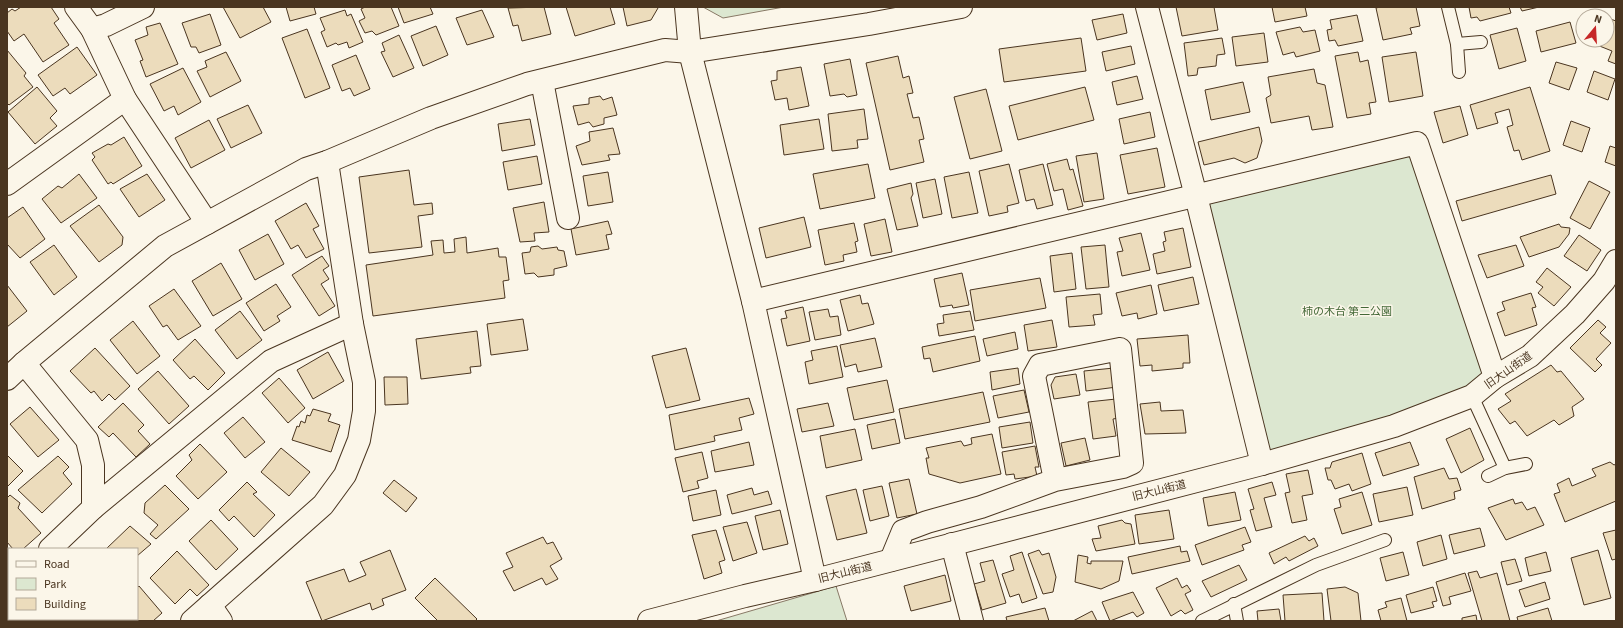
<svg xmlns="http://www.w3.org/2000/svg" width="1623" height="628" font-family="'Source Sans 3','Noto Sans JP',sans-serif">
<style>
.green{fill:#dce7d0;stroke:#887966}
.building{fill:#ecdcbc;stroke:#4a3520}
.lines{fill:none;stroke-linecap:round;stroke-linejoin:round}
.service-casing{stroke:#4a3520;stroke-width:14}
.minor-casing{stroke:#4a3520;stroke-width:24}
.tertiary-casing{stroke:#4a3520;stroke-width:24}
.service{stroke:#fbf6e9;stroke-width:12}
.minor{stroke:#fbf6e9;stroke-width:22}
.tertiary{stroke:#fbf6e9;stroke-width:22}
.labels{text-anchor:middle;stroke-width:3;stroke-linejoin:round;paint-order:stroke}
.park-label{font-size:11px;fill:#436837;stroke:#fbf6e9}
.street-label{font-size:11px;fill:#4a3520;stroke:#fbf6e9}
</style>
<rect width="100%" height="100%" fill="#fbf6e9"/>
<g class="green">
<polygon points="703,7 784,7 723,18"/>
<polygon points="1417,143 1495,377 1262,464 1196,196"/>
<polygon points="836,586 847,621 716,621"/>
</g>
<g class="building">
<polygon points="21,7 51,7 59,19 54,23 69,45 43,62 24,34 14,41 7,31 7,13 12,9 15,11"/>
<polygon points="223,7 263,7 271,22 240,38"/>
<polygon points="286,7 314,7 316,14 290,21"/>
<polygon points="365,7 391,7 399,26 376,35 372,31 365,33 359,21 365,18 361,9"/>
<polygon points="398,7 430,7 433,14 404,23"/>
<polygon points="544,7 551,34 522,41 518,25 513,26 508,8"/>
<polygon points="566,7 610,7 615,24 575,36"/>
<polygon points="623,7 657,7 658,8 651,20 627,26"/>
<polygon points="1176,7 1214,7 1218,30 1182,36"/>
<polygon points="1272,7 1305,7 1307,16 1275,22"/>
<polygon points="1380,7 1416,7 1420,26 1410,28 1412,34 1383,40 1376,8"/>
<polygon points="1469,7 1509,7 1511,13 1480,21 1477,17 1471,18"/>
<polygon points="1520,7 1539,7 1522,11"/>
<polygon points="345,10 347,16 351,14 363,42 349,48 347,42 338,45 336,43 327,47 321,32 325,30 320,18"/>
<polygon points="482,10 494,37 467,45 456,18"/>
<polygon points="210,14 221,45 199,53 196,47 191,47 182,23"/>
<polygon points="1123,14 1127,33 1097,40 1092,20"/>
<polygon points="1357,15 1363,41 1338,46 1335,40 1329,41 1327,30 1332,29 1330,20"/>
<polygon points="1608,18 1616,21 1616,64 1608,61 1612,51 1597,45 1599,40 1607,40"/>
<polygon points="1570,22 1576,43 1541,52 1536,31"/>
<polygon points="160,23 178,64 146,77 140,61 143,60 135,40 148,35 146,27"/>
<polygon points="436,26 448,55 423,66 411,36"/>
<polygon points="1300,27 1303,32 1315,30 1320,51 1296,57 1294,52 1283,55 1276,32"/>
<polygon points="1517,28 1526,61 1499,69 1490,35"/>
<polygon points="307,29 330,88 305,98 282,38"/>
<polygon points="1264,33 1268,62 1236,66 1232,37"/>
<polygon points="399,35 414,68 393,77 381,52 385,51 382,43"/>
<polygon points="1081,38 1086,71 1004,82 999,49"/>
<polygon points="1222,38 1225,54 1217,55 1216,66 1198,68 1197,75 1188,76 1184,43"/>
<polygon points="1131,46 1135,64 1106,71 1102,52"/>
<polygon points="77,47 97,75 70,94 65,88 53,96 38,75"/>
<polygon points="7,50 26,73 24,76 33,87 9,105 7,103"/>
<polygon points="226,52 241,81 210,97 197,71 207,67 205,61"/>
<polygon points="1358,52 1360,62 1368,60 1376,102 1369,103 1371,114 1347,118 1335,56"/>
<polygon points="1416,52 1423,96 1389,102 1382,57"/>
<polygon points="356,55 370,89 354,96 350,88 342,91 332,65"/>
<polygon points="898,56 903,78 909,76 913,93 907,94 913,118 919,117 924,139 919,140 924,162 890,170 866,63"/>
<polygon points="850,59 857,95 847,97 844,94 830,96 824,64"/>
<polygon points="1556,62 1577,68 1569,90 1549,83"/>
<polygon points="801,67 809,106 789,110 787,98 775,100 771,81 777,80 777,71"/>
<polygon points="183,68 201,102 178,115 174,106 164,111 150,84"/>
<polygon points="1314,69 1317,83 1325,85 1333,127 1312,130 1309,116 1271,123 1266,98 1271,95 1268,77"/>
<polygon points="1594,71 1615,79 1608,100 1587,92"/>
<polygon points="1137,76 1143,99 1117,105 1112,82"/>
<polygon points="1243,82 1250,112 1211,120 1205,90"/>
<polygon points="37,87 57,111 50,118 57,126 35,144 8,112"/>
<polygon points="1085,87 1094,120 1018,140 1009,106"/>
<polygon points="1530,87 1550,151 1522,160 1519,150 1514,151 1507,127 1513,125 1509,109 1495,113 1498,123 1477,129 1470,105"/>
<polygon points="986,89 1002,151 970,159 954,97"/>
<polygon points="600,96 603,100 612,97 617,115 604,118 604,124 593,127 589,122 578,125 573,106 589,104 589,98"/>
<polygon points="248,105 262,133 231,148 217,119"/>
<polygon points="1460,106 1468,135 1443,143 1434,112"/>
<polygon points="864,109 868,139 857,140 858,148 832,151 828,114"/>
<polygon points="1150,112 1155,137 1124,144 1119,119"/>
<polygon points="530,119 535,145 502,151 498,124"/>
<polygon points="819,119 824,149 784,155 780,125"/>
<polygon points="209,120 225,150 191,168 175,138"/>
<polygon points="1571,121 1590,128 1582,152 1563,145"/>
<polygon points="1259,127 1262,141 1257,158 1245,163 1234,158 1204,165 1198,142"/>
<polygon points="613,128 620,154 608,155 610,160 582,165 576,146 590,141 589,132"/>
<polygon points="124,137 142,166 113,184 111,182 108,184 92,160 95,157 92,153 108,144 111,145"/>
<polygon points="1610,146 1616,148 1616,166 1605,162"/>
<polygon points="1157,148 1165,187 1128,194 1120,155"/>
<polygon points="1097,153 1104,199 1084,202 1076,156"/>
<polygon points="537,156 542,184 508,190 503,162"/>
<polygon points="1067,159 1070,170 1073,169 1083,206 1068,210 1063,189 1054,191 1047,164"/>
<polygon points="868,164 875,198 820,209 813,174"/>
<polygon points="1009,164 1019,203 1007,206 1008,212 989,216 979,171"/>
<polygon points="1043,164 1053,205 1037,209 1034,199 1026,201 1019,170"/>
<polygon points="409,170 414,205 432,203 433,214 418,216 422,247 369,253 359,177"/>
<polygon points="608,172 613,202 588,206 583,176"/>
<polygon points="969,172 978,213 952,218 944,177"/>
<polygon points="79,174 97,198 61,223 42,199 58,186 62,188"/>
<polygon points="147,174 165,200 139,217 120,189"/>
<polygon points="1551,175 1556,194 1462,221 1456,201"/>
<polygon points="935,179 942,214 923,218 916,183"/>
<polygon points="1589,181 1610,192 1590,229 1570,218"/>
<polygon points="911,183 913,194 911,198 918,226 897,230 887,189"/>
<polygon points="544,202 549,232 534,233 535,241 520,242 513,208"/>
<polygon points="306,203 319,226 313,229 324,249 306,258 298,245 291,249 275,221"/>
<polygon points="99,205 123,237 122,245 99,262 70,226"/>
<polygon points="23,207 45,239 20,258 7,244 7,218"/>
<polygon points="804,217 811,247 766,258 759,228"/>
<polygon points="885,219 892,252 871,256 864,224"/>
<polygon points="608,221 612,234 606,235 609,249 576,255 571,229"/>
<polygon points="854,223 858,241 855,242 857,252 843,255 844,261 825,265 818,230"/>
<polygon points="1559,224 1561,227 1570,228 1569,234 1559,247 1529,257 1520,237"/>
<polygon points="1183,228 1191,267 1157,274 1153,254 1165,251 1163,242 1166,241 1164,232"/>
<polygon points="1141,233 1150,270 1122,276 1117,252 1123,251 1119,238"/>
<polygon points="268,234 284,264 255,280 239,250"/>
<polygon points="1579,235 1601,250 1587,271 1564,256"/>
<polygon points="466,237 467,253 498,248 499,257 506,257 509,280 503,281 505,298 373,316 366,265 433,255 431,241 443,240 444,253 455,252 454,239"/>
<polygon points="54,245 77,277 54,295 30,262"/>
<polygon points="1105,245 1109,287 1086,289 1081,247"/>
<polygon points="1516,245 1524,266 1487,278 1478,255"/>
<polygon points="538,246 542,249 557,247 558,250 564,251 567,266 554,269 554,275 538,277 534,273 525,274 522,253 530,252 531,247"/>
<polygon points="1072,253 1076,289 1054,292 1050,256"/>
<polygon points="322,256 329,266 323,270 329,279 321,284 335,306 319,316 292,275"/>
<polygon points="221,263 242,299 213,316 192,281"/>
<polygon points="1547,268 1571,287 1554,306 1538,293 1543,287 1536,282"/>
<polygon points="962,273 969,305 953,308 952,305 940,307 934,279"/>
<polygon points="1193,277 1199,304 1164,311 1158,285"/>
<polygon points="1040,278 1046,308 975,321 970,290"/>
<polygon points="276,284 291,307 277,316 280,321 264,331 246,303"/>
<polygon points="7,285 27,311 7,327"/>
<polygon points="1151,285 1157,314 1138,319 1137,313 1122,316 1116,293"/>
<polygon points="174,289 201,326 178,340 167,325 163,327 149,306"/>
<polygon points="1531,293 1536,307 1532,308 1537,325 1505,336 1497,313 1505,310 1502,302"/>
<polygon points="1100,294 1102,314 1093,315 1095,325 1069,327 1066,297"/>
<polygon points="860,295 862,304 868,303 874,324 848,331 840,300"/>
<polygon points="803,307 810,341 787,346 781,319 787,318 785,311"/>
<polygon points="828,309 830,317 838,316 841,335 815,340 809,312"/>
<polygon points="240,311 262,340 237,359 215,330"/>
<polygon points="970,311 974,330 939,336 937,324 944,323 943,315"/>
<polygon points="523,319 528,350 491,355 487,324"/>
<polygon points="1052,320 1057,347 1028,351 1024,325"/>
<polygon points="1598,320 1606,327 1600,333 1611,343 1596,359 1602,365 1595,372 1570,348"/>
<polygon points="133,321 160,356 137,374 110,340"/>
<polygon points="477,331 481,366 470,367 471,373 421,379 416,339"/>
<polygon points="1015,332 1018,349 987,356 983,339"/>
<polygon points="1188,335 1190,363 1183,363 1183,368 1152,371 1152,365 1140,366 1137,339"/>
<polygon points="975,336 980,361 933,372 930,358 924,359 922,347"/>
<polygon points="875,338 882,367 858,372 856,364 845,367 840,345"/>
<polygon points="195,339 225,373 208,390 194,376 190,379 173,360"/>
<polygon points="837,346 843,377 809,384 805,362 813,360 811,351"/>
<polygon points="95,348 130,386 115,400 109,394 102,401 94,391 91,393 70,371"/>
<polygon points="686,348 700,400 666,408 652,356"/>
<polygon points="328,352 344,381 313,399 297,370"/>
<polygon points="1551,365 1557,372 1561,371 1584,399 1572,407 1574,416 1559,425 1554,420 1527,436 1515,421 1510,424 1498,409 1511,401 1505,394"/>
<polygon points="1018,368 1020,384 992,390 990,372"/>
<polygon points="1114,368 1117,387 1086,391 1084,371"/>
<polygon points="158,371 189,406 169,424 138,389"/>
<polygon points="1076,374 1080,395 1054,399 1051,385 1055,377"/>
<polygon points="384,377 407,377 408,404 385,405"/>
<polygon points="279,378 305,408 288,423 262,393"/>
<polygon points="887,380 894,412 854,420 847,388"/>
<polygon points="1024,390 1029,412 998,418 993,396"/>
<polygon points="983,392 990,422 905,439 899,409"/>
<polygon points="749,398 754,414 739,418 742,430 714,436 715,441 675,450 669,415"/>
<polygon points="1116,399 1119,418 1113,419 1116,436 1093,439 1088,402"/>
<polygon points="1160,402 1161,411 1183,410 1186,433 1145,434 1140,404"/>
<polygon points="123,403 144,425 138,431 150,444 136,457 113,433 109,437 98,427"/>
<polygon points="828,403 834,426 802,432 797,409"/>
<polygon points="30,407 59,440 38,457 10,424"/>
<polygon points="313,409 331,414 328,421 340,425 331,452 292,440 297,426 299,427 301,421 305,423 307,415 310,416"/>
<polygon points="243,417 265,442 245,458 224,433"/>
<polygon points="895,419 900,443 872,449 867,425"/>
<polygon points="1030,422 1033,443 1002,448 999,427"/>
<polygon points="1470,428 1484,460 1461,473 1446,439"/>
<polygon points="855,429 862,460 826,468 820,436"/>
<polygon points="992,434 1001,474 960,483 929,474 926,458 929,458 926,448 961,441 964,446 972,444 971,438"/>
<polygon points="1085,438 1090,460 1066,466 1061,443"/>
<polygon points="749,442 754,465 715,472 711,451"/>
<polygon points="1410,442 1419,465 1383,476 1375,453"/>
<polygon points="200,444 227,472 198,499 176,476 192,460 189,455"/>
<polygon points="1035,446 1039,467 1035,467 1037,476 1015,479 1014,474 1006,475 1002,452"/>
<polygon points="281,448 310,472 289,496 261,472"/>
<polygon points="702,452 708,478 697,481 699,488 683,492 675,458"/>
<polygon points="1362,453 1371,484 1352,491 1349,484 1335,489 1331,480 1328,480 1325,468 1330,468 1332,462"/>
<polygon points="7,455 23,471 7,487"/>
<polygon points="58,456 69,467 63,473 72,484 42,513 18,490"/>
<polygon points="1610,462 1614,465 1616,464 1616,501 1565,522 1554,494 1560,492 1557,484 1569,478 1572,486 1596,476 1592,469"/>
<polygon points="1444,468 1449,479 1457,478 1461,490 1454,492 1455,499 1422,509 1414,477"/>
<polygon points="1308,470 1313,494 1302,496 1307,520 1292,523 1285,493 1290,492 1286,474"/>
<polygon points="909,479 917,514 897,518 889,483"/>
<polygon points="394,480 417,498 406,512 383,493"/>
<polygon points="247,482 257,492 253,494 275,515 254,537 234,516 229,521 219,510"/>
<polygon points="1272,482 1276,495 1264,498 1272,527 1256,531 1250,510 1254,509 1248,489"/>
<polygon points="165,485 189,509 156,539 150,534 158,525 144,513 145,503"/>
<polygon points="882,486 889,516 870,521 863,490"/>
<polygon points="1407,487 1413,515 1379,522 1373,494"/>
<polygon points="752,488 754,495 768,491 772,504 732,514 727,495"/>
<polygon points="856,489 867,533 837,540 826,496"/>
<polygon points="716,490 721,515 693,521 688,496"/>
<polygon points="1235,492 1241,520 1208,526 1203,498"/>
<polygon points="1362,492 1372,525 1342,534 1334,509 1341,507 1339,499"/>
<polygon points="10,495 20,503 18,508 41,533 23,549 13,549 7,542 7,498"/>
<polygon points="1513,499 1515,504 1522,502 1527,510 1535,507 1544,525 1506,540 1488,508"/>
<polygon points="780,510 788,544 763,550 755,516"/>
<polygon points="1169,510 1174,539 1139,544 1135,515"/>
<polygon points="211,520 238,549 216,570 189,541"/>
<polygon points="1122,520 1125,523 1131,524 1135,544 1096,551 1092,539 1101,538 1098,526"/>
<polygon points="747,522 757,553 733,561 723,527"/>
<polygon points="130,526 151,544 137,556 137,549 106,549"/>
<polygon points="1245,527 1251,542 1242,545 1244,550 1202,565 1195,545"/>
<polygon points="1480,528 1485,546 1454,554 1449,535"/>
<polygon points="716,530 725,560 719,562 722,573 704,579 692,535"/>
<polygon points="1616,530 1616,559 1612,560 1603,533"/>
<polygon points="1441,535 1447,559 1423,566 1417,542"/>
<polygon points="1305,536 1309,541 1314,538 1318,546 1289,561 1286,557 1274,564 1269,553"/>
<polygon points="543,537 547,544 553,542 562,559 550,566 558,579 546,585 542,578 514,591 503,571 513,567 506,553"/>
<polygon points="1180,546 1181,552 1187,551 1190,561 1132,574 1128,557"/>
<polygon points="390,550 406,590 382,599 384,605 372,610 370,603 322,621 306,582 344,569 349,582 366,575 360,562"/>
<polygon points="1039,550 1042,555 1049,553 1056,577 1053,592 1043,594 1028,554"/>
<polygon points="1598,550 1611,598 1584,605 1571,558"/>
<polygon points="177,551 209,585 197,596 190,589 175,604 150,578"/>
<polygon points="1022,552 1037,598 1022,603 1019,594 1010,597 1002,574 1014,570 1010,556"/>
<polygon points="1403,552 1409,575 1386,581 1380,558"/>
<polygon points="1546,552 1551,571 1529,576 1525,558"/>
<polygon points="1078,555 1088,557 1087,563 1091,564 1091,561 1123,561 1119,581 1101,589 1075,582"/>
<polygon points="1515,559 1522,581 1507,585 1501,562"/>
<polygon points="993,560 1006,603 982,610 974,584 985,581 980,563"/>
<polygon points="1239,565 1247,580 1211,597 1202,581"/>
<polygon points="1477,571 1480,578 1497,573 1510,621 1482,621 1468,573"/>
<polygon points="1465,573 1471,591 1449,597 1451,604 1443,606 1436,582"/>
<polygon points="945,575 951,601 911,611 904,586"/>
<polygon points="435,578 477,619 475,621 438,621 415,598"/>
<polygon points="1177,578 1182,588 1187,585 1191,591 1185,594 1193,610 1185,614 1181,610 1171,616 1156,588"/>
<polygon points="1545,582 1550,599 1525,607 1519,590"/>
<polygon points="139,586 162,613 153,621 126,621 124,619 137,619 137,588"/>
<polygon points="1345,587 1358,593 1361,621 1331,621 1327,589"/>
<polygon points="1433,587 1437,601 1432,602 1434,607 1411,613 1406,595"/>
<polygon points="1133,592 1144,613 1137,617 1133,612 1110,621 1102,602"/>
<polygon points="1322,593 1324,621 1285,621 1283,595"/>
<polygon points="1401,598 1407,621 1381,621 1378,610 1387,607 1385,602"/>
<polygon points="1045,608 1049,621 1007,621 1006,617"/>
<polygon points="1548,608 1552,621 1518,621 1517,617"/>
<polygon points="1279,609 1281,621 1258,621 1257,611"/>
<polygon points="1092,611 1097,621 1073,621"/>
<polygon points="1476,615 1477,621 1462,621 1462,618"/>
<polygon points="36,619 70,619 68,621 38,621"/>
<polygon points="97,619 106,619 108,621 95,621"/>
</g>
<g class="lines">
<defs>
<g id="service">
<polyline points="1448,7 1457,44 1459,72"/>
<polyline points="1457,44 1481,42"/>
<polyline points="1472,396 1505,468"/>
<polyline points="1488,476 1505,468 1526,464"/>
<polyline points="1234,604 1237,621"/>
<polyline points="1202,621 1316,565 1385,540"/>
</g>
<g id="minor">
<polyline points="76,7 92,29 125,99 207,223"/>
<polyline points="1147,7 1196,196 1262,464"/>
<polyline points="92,29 106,25 143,7"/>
<polyline points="690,52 753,301 815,580"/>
<polyline points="542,81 568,218"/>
<polyline points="7,184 125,99"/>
<polyline points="753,301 1417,143 1495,377"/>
<polyline points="24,363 87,440 93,465 93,508 50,549"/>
<polyline points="93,508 271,361 352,324"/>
<polyline points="952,544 972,621"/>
<polyline points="891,560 903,531 927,522 981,507 1055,480 1123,467 1132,463 1120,349 1040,365 1034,376 1055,480"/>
<polyline points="7,587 9,586"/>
<polyline points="210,605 221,621"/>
<polyline points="192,621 323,505 345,475 359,440 364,411 364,382 352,324 327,162"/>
</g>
<g id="tertiary">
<polyline points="686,7 690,52"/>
<polyline points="7,379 24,363 165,246 306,169 327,162 431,118 527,84 665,50 690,52 869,24 961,7"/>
<polyline points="649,621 745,596 815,580 1262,464 1394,426 1472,396 1495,377 1530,356 1575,314 1604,281 1616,261"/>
</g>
</defs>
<use href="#service" class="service-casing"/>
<use href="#minor" class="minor-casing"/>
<use href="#tertiary" class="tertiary-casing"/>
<use href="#service" class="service"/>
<use href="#minor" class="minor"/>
<use href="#tertiary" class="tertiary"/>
</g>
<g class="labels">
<g class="park-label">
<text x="1347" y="315">柿の木台 第二公園</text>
</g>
<g class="street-label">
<text transform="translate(1508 370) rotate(-35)" y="4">旧大山街道</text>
<text transform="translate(1159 490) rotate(-14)" y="4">旧大山街道</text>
<text transform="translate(845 572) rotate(-14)" y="4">旧大山街道</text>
</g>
</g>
<rect width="1623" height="628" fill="none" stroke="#4a3520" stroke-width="16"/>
<rect x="8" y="548" width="130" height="72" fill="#fbf6e9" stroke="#b4a999"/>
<rect x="16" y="561" width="20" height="6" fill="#fbf6e9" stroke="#b4a999"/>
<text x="44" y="568" font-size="12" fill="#4a3520">Road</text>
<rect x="16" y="578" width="20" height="12" fill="#dce7d0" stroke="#b4a999"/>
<text x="44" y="588" font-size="12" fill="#4a3520">Park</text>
<rect x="16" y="598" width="20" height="12" fill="#ecdcbc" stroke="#b4a999"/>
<text x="44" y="608" font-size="12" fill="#4a3520">Building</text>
<g transform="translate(1595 28) rotate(18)"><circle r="19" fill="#fbf6e9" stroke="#b4a999"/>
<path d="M0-3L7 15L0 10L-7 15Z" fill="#c62828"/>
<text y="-6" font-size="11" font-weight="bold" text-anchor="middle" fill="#4a3520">N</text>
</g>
</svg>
